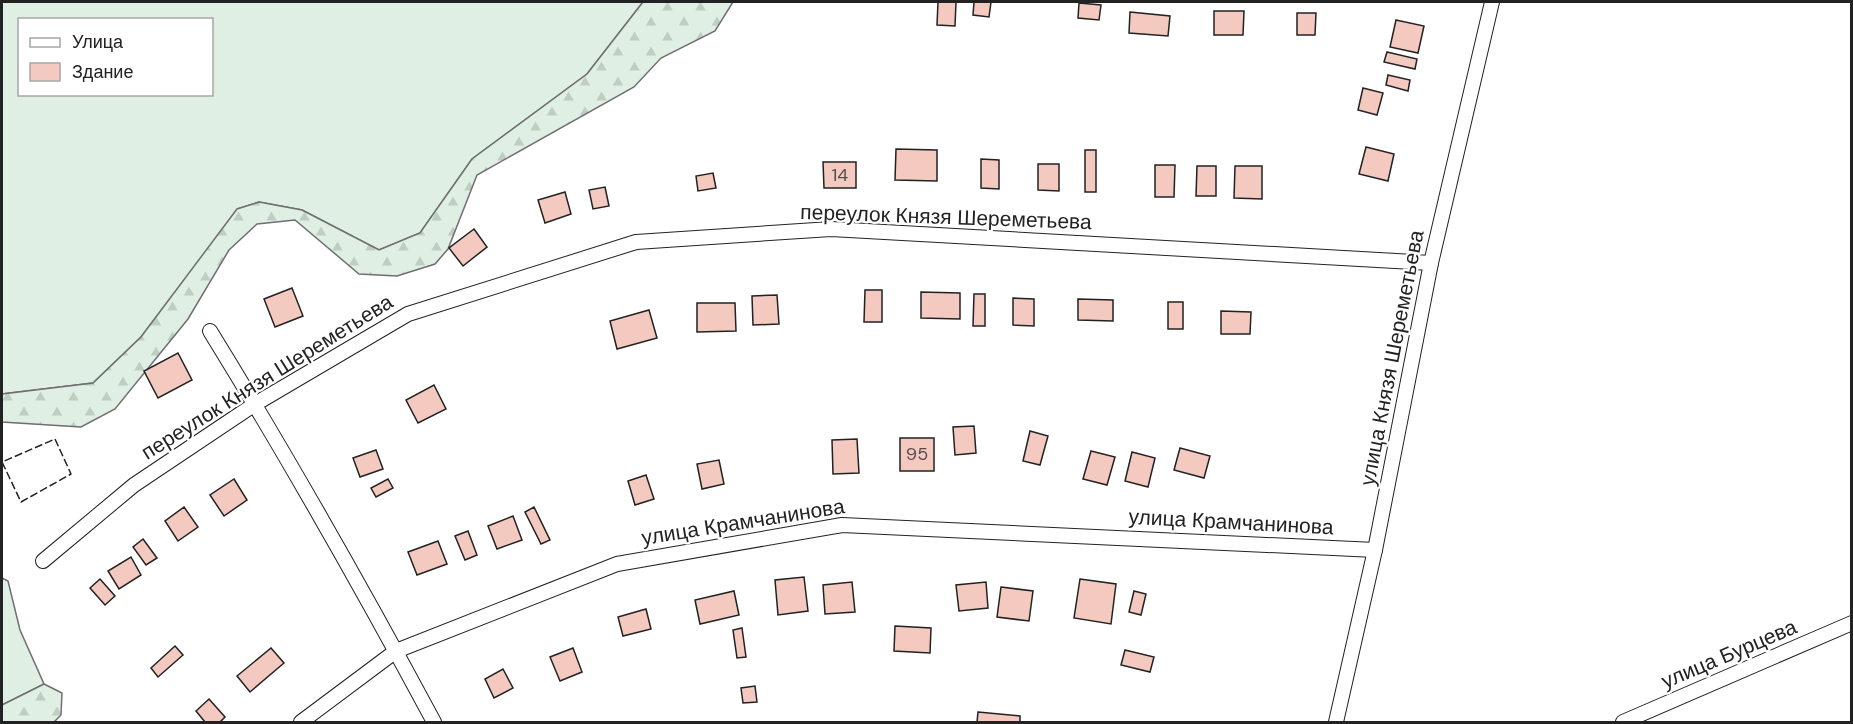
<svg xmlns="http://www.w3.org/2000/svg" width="1853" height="724" font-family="'DM Sans',sans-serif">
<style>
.grass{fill:#e0efe3;stroke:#6f6f6f;stroke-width:1.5;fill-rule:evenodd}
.forest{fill:url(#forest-firs);stroke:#6f6f6f;stroke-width:1.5}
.building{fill:#f3c9c0;stroke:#222;stroke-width:1.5}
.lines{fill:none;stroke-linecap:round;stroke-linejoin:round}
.minor-casing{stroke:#222;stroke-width:16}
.minor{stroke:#fff;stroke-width:14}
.fence{stroke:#222;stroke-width:1.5;stroke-dasharray:8 3;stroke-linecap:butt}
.labels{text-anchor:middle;stroke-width:4.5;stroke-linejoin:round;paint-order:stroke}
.number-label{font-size:18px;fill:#564c4a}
.street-label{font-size:21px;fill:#222;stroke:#fff}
</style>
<defs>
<pattern id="forest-firs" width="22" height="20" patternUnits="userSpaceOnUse" patternTransform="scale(1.5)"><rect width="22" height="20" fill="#e0efe3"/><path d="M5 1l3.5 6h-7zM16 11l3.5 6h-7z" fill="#c0cdc2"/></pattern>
</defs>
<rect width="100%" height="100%" fill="#fff"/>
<g class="grass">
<path d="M2 2H643L587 74 472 159 420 233 379 250 302 210 259 202 238 209 141 337 93 383 2 394ZM20 20H212V94H20Z"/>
<polygon points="2,578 8,581 20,630 44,684 2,705"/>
</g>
<g class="forest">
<polygon points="643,2 733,2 715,31 661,58 634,87 477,175 448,249 435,264 397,276 359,274 295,220 257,224 229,250 188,319 115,409 81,427 2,422 2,394 93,383 141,337 237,209 259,202 302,210 379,250 420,233 472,159 587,74"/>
<polygon points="44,684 62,693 61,715 54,722 2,722 2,705"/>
</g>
<g class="building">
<polygon points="938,2 956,2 955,26 937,25"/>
<polygon points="974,2 991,2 989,17 973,15"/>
<polygon points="1079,3 1101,5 1099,20 1078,18"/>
<polygon points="1214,11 1244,11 1243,35 1214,35"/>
<polygon points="1130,12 1170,16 1168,36 1129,33"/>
<polygon points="1297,13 1316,13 1315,35 1297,35"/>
<polygon points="1396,20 1424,26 1418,53 1390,47"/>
<polygon points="1387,52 1417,59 1415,69 1384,62"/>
<polygon points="1388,75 1410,80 1408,91 1386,85"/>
<polygon points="1363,88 1383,93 1377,115 1358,110"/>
<polygon points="1366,147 1394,154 1388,181 1359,174"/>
<polygon points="896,149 937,150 937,181 895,180"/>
<rect x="1085" y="150" width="11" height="42"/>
<polygon points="981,159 999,160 999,189 981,188"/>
<polygon points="823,162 856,162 856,188 824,188"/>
<polygon points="1038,164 1059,164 1059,191 1038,190"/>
<polygon points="1155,165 1175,165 1174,197 1155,197"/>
<polygon points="1197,166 1216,166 1216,196 1196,196"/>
<polygon points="1235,166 1262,166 1262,199 1234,198"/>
<polygon points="713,173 716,188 698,191 696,176"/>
<polygon points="605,187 609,206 593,209 589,190"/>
<polygon points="565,192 571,214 545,223 538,200"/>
<polygon points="474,229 487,247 463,266 449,248"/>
<polygon points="292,288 303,316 275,327 264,299"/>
<polygon points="865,290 882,290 882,322 864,322"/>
<polygon points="921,292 960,293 960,319 921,318"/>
<polygon points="974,294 985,294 985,326 973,326"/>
<polygon points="777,295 779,324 753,325 752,296"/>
<polygon points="1013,298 1034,299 1034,326 1013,325"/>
<polygon points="1078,299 1113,300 1113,321 1078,320"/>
<rect x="1168" y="302" width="15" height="27"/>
<polygon points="697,303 735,303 736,331 697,332"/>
<polygon points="649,310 657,338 617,349 610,321"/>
<polygon points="1221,311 1251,312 1250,334 1221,334"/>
<polygon points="178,353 192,380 158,398 144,371"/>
<polygon points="434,385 446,409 418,423 406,400"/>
<polygon points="974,426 976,453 955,455 953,427"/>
<polygon points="1030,431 1048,436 1040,465 1023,461"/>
<rect x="900" y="438" width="34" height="33"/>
<polygon points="857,439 859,473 833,474 832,440"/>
<polygon points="1180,448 1210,456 1204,478 1174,470"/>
<polygon points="376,450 383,469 360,477 353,458"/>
<polygon points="1091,451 1115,457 1107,485 1083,479"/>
<polygon points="1132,452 1155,458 1148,487 1125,481"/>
<polygon points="719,460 724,484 702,489 697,464"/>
<polygon points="646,475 654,499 635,505 628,481"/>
<polygon points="234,479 247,500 224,516 210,495"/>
<polygon points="388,479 393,488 376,497 371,488"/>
<polygon points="184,507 198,527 178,541 165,521"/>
<polygon points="534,507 550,540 541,544 525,512"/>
<polygon points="513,516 522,540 497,549 488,526"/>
<polygon points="468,531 477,555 465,560 455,536"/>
<polygon points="143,539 157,558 146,565 133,547"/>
<polygon points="438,541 447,564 417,575 408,552"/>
<polygon points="131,557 141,575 119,589 108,571"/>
<polygon points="804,577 808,611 778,615 775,580"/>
<polygon points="100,579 115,596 105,605 90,588"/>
<polygon points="1080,579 1116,584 1111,624 1074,618"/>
<polygon points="852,582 855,612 825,614 823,585"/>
<polygon points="986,582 988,608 959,611 956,585"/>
<polygon points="1001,587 1033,591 1029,621 997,617"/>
<polygon points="734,591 739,615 700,624 695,600"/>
<polygon points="1134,591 1146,594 1141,615 1129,612"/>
<polygon points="646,609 651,629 623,636 618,617"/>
<polygon points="895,626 931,628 930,653 894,651"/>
<polygon points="742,628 746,657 737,658 733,630"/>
<polygon points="175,646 183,655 158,677 151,668"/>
<polygon points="271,648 284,663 250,692 237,676"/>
<polygon points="573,648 582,672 560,681 550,657"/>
<polygon points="1125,650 1154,657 1150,672 1121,665"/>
<polygon points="503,669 513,688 494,698 485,679"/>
<polygon points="755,686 757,702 743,703 741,688"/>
<polygon points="209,699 225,717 220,722 205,722 196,711"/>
<polygon points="978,712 1020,716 1020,722 977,722"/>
</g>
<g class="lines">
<defs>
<g id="minor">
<path d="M210 331C289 459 363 590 434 722"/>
<polyline points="43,561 134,485 255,404 408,314 636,242 831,229 1431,263"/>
<polyline points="301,722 396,651 617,564 842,525 1375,550"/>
<polyline points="1336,722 1375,550 1431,263 1492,2"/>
<polyline points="1623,722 1852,623"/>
</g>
</defs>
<use href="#minor" class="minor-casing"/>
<use href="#minor" class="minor"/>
<polygon class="fence" points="55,439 71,474 21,502 2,462"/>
</g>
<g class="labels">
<g class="number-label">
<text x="840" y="181">14</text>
<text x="917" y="460">95</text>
</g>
<g class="street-label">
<text transform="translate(946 217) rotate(2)" y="7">переулок Князя Шереметьева</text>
<text transform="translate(1392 358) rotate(-79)" y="7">улица Князя Шереметьева</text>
<text transform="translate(267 377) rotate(-32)" y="7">переулок Князя Шереметьева</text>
<text transform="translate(743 522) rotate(-9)" y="7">улица Крамчанинова</text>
<text transform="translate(1231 522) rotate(3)" y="7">улица Крамчанинова</text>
<text transform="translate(1729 654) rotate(-23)" y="7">улица Бурцева</text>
</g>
</g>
<rect width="1853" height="724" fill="none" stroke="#222222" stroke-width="6"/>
<rect x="18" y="18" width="195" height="78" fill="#ffffff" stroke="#a7a7a7" stroke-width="1.5"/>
<rect x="30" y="38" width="30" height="9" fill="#ffffff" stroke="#a7a7a7" stroke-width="1.5"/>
<text x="72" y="48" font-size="18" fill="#222222">Улица</text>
<rect x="30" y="63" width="30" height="18" fill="#f3c9c0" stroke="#a7a7a7" stroke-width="1.5"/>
<text x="72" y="78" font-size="18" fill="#222222">Здание</text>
</svg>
